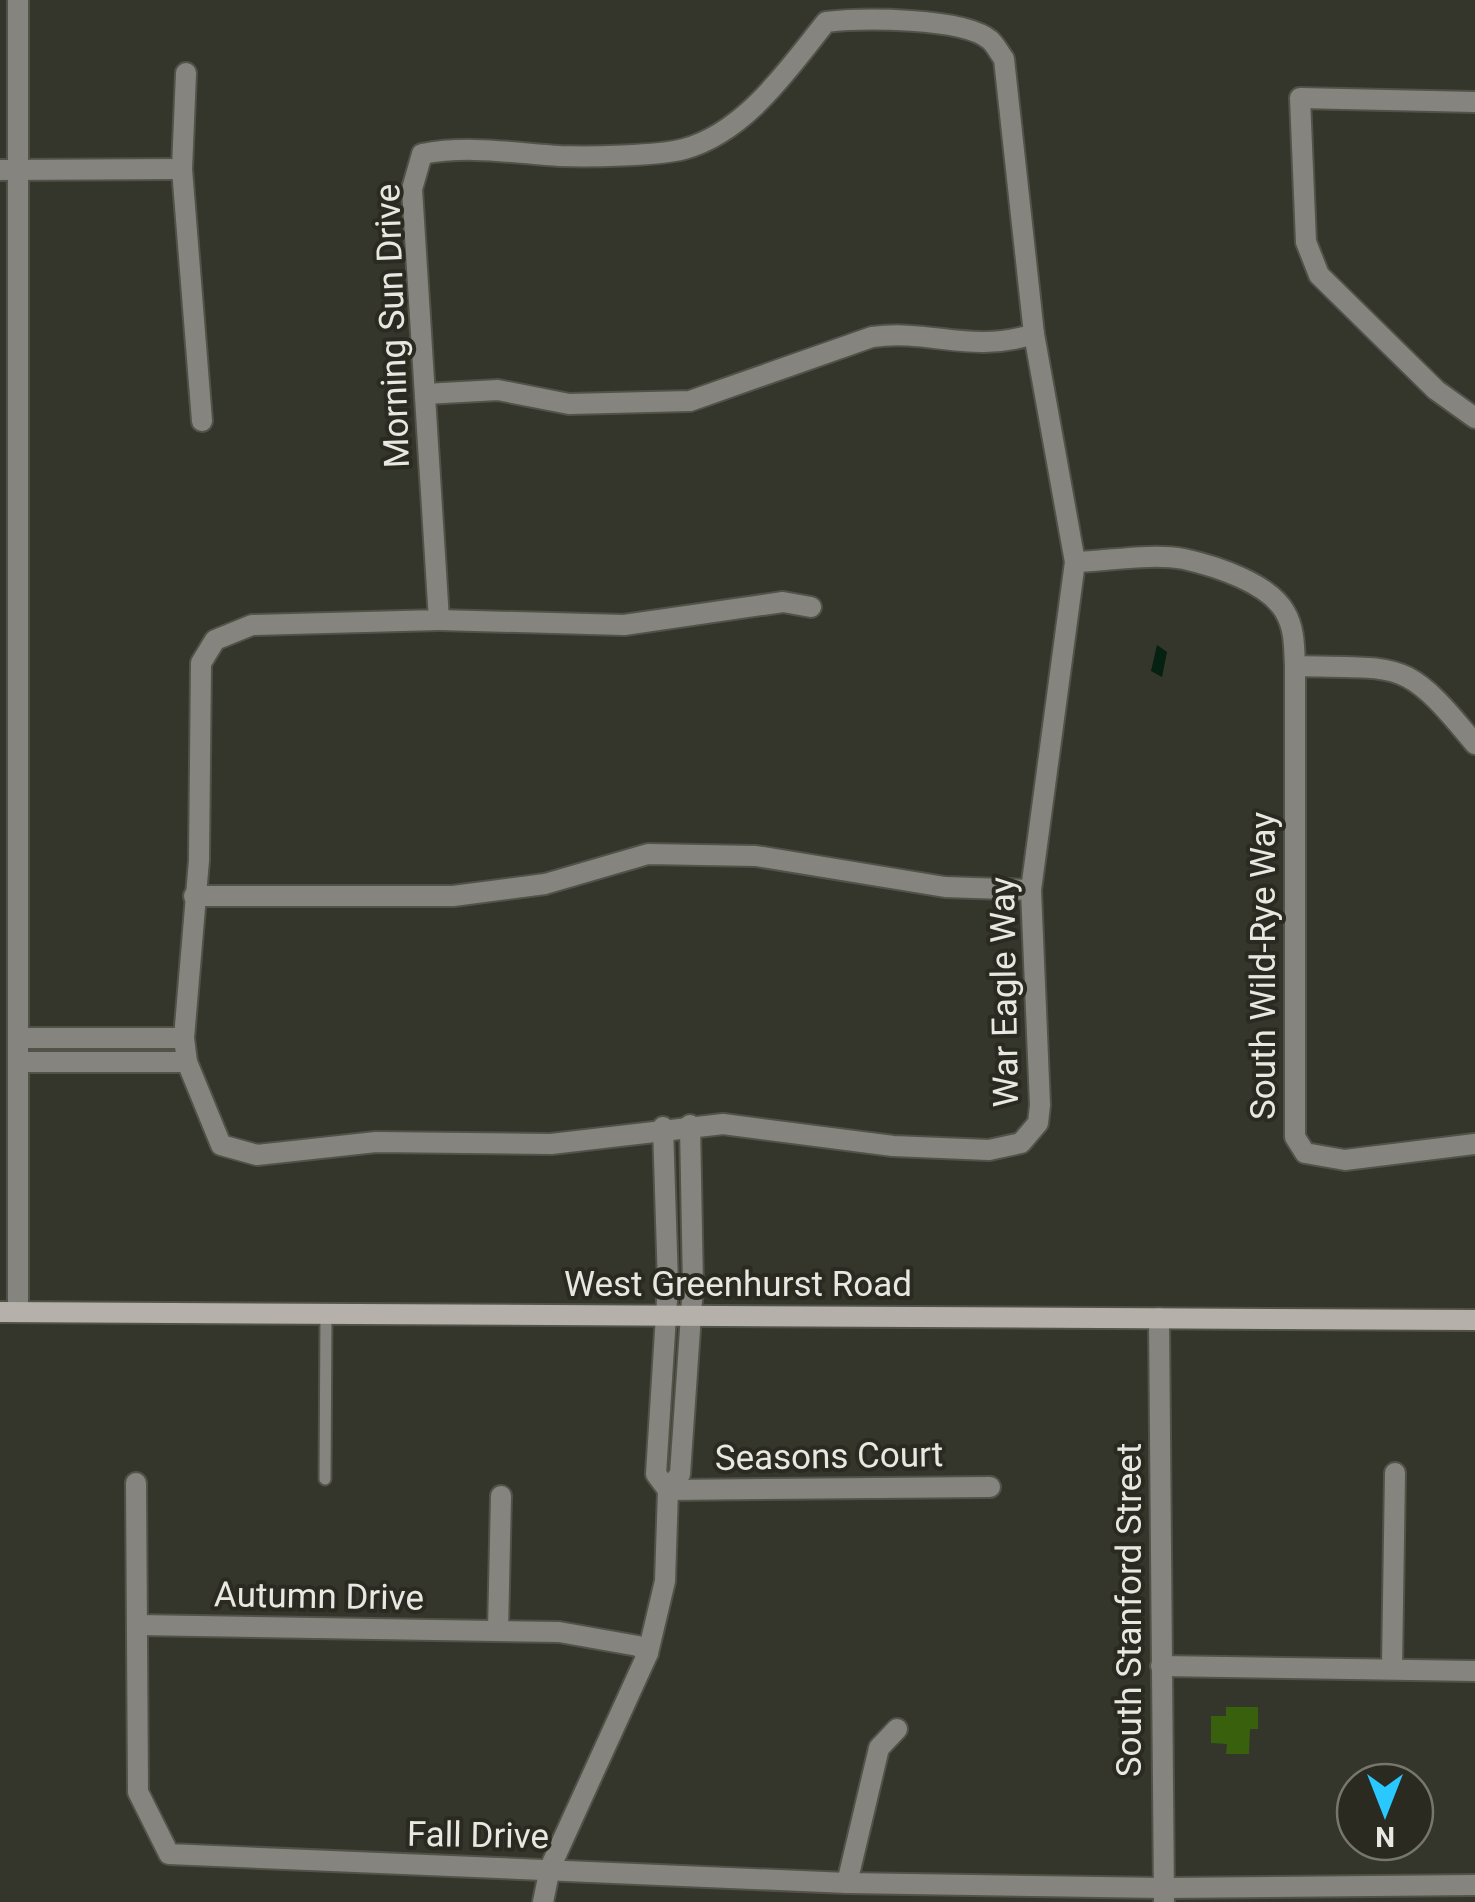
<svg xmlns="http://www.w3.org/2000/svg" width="1475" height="1902" font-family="Roboto,sans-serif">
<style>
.water{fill:#042111}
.building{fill:#38600d}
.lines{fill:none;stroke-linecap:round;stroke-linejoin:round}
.lane-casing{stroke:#515248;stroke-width:15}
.street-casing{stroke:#515248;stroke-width:24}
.secondary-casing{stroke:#515248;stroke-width:24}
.lane{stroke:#86847f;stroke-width:11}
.street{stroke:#86847f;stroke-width:20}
.secondary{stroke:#b5b1aa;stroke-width:20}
.labels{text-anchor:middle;stroke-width:8;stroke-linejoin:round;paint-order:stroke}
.street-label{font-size:35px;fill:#e8e8e2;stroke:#2a2a21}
</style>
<rect width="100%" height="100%" fill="#34352b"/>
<polygon class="water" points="1157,645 1167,652 1162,677 1151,671"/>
<polygon class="building" points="1226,1707 1258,1707 1258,1729 1250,1729 1249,1754 1226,1754 1227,1744 1211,1743 1211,1716 1226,1716"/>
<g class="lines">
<defs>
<polyline id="lane" points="325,1479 326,1314"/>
<g id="street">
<polyline points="18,0 18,1312"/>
<polyline points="186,73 182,169 202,421"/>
<polyline points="1475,102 1300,98 1306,242 1319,275 1436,390 1475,418"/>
<polyline points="0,170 182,169"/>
<path d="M425 394 498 390 569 404 690 401 872 337C932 329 970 354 1034 334"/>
<path d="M1075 562 1031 890 1040 1105 1038 1123 1021 1143 989 1150 893 1146 723 1124 551 1144 376 1142 257 1155 221 1145 187 1062 184 1038 199 860 201 663 215 640 252 625 439 620 412 189 422 154C468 145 513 153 560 156 588 157 659 156 684 149 746 132 788 69 826 22 861 18 963 17 990 40 995 44 1000 54 1004 59L1034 334 1075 562C1109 561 1151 553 1184 559 1215 566 1269 583 1285 612 1295 629 1294 648 1295 666V1137L1305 1153 1345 1160 1475 1144"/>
<polyline points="439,620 624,625 783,602 811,607"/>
<path d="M1295 666C1403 669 1404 657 1475 744"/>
<polyline points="194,896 453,896 545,884 648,854 756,856 945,887 1031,890"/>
<polyline points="18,1038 184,1038"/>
<polyline points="18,1062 187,1062"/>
<polyline points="663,1127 668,1284 656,1474 668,1490"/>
<polyline points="1159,1318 1164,1900"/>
<polyline points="136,1483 138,1792 169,1854 847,1883 1164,1888 1475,1885"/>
<polyline points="668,1490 990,1487"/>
<polyline points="138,1625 559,1632 638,1646 648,1653"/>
<polyline points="498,1631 501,1496"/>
<polyline points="1161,1666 1475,1671"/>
<polyline points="1392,1667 1395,1473"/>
<polyline points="847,1883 879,1748 897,1729"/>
<polyline points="543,1902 550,1868 648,1653 665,1581 668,1490 680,1474 693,1286 690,1125"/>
</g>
<polyline id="secondary" points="0,1312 1475,1320"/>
</defs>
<use href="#lane" class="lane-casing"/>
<use href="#street" class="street-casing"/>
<use href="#secondary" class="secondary-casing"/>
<use href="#lane" class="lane"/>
<use href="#street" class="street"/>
<use href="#secondary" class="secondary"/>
</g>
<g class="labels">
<g class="street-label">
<text transform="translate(392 326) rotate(-92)" y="12">Morning Sun Drive</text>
<text transform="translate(1263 966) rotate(-90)" y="12">South Wild-Rye Way</text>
<text transform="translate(1004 992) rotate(-91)" y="12">War Eagle Way</text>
<text x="738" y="1296">West Greenhurst Road</text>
<text transform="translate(829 1456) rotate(-1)" y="12">Seasons Court</text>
<text transform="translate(319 1596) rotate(1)" y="12">Autumn Drive</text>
<text transform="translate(1129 1610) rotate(-90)" y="12">South Stanford Street</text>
<text transform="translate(478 1835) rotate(1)" y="12">Fall Drive</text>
</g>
</g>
<g transform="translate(1385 1812) rotate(180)"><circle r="48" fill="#2a2a21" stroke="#76766e" stroke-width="2.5"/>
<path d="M0-8L18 38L0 25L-18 38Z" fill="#29c8ff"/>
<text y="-15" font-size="28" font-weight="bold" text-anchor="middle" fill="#e8e8e2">N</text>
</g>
</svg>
